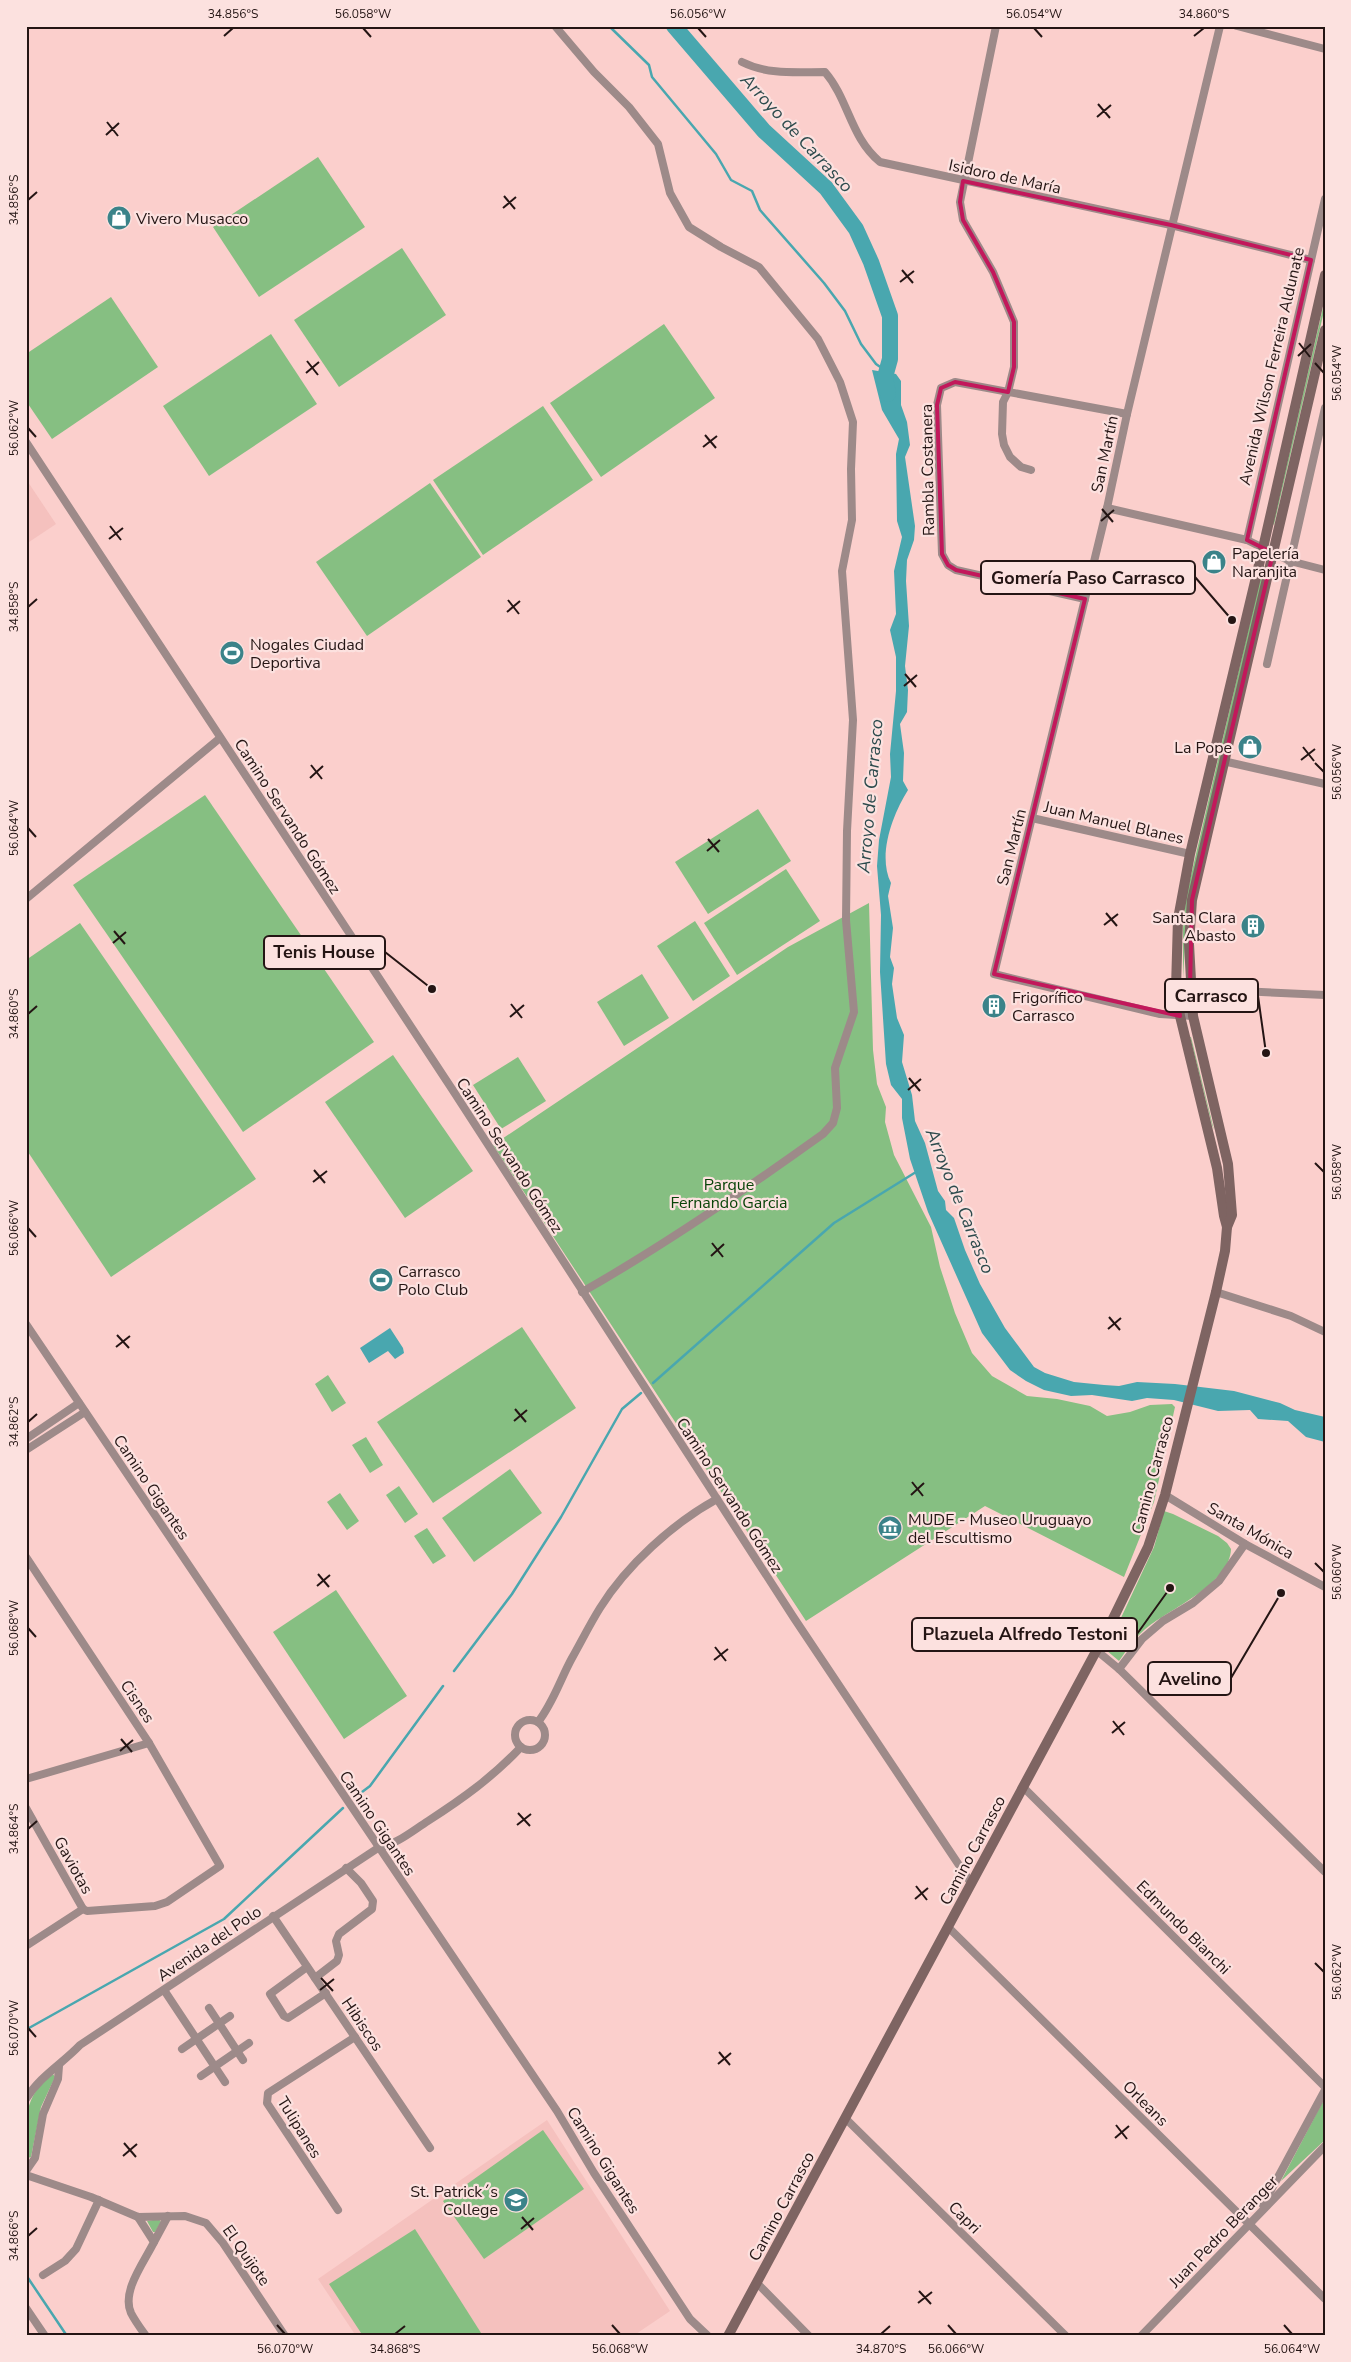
<svg xmlns="http://www.w3.org/2000/svg" width="1351" height="2362" font-family="'Nunito Sans',sans-serif">
<style>
.built{fill:#f5c1be}
.green{fill:#86bf82}
.water{fill:#49a7af}
.lines{fill:none;stroke-linecap:round;stroke-linejoin:round}
.stream{stroke:#49a7af;stroke-width:2.5}
.river{stroke:#49a7af;stroke-width:16}
.street{stroke:#9d8a89;stroke-width:8}
.secondary{stroke:#7e6462;stroke-width:10}
.marked{fill:none;stroke:#c2185b;stroke-width:4;stroke-linejoin:round}
.ticks{fill:none;stroke:#241514;stroke-width:2}
.labels{text-anchor:middle;stroke-width:4.5;stroke-linejoin:round;paint-order:stroke}
.street-label{font-size:16px;fill:#241514;stroke:#fce1df}
.poi-label{font-size:16px;fill:#241514;stroke:#fce1df;text-anchor:start}
.park-label{font-size:16px;fill:#084408;stroke:#fce1df}
.water-label{font-size:18px;font-style:italic;fill:#2d4b4d;stroke:#fce1df}
.leader{fill:none;stroke:#241514;stroke-width:2}
.callout-dot{fill:#241514;stroke:#fce1df;stroke-width:2}
.callout{fill:#fce1df;stroke:#241514;stroke-width:2}
.callout-label{font-size:18px;text-anchor:middle;font-weight:bold;fill:#241514}
.neatline{fill:none;stroke:#241514;stroke-width:2}
.ticks-label{font-size:12px;text-anchor:middle;fill:#241514}
</style>
<rect width="100%" height="100%" fill="#fbcfcc"/>
<g class="built">
<polygon points="26,479 56,524 26,544"/>
<polygon points="547,2120 670,2311 633,2336 356,2336 318,2279"/>
</g>
<g class="green">
<polygon points="318,157 365,227 259,297 213,227"/>
<polygon points="402,248 446,315 339,387 294,320"/>
<polygon points="111,297 158,367 52,439 26,401 26,354"/>
<polygon points="1325,299 1325,307 1274,525 1273,524"/>
<polygon points="664,324 715,398 601,477 550,403"/>
<polygon points="271,334 317,404 209,476 163,406"/>
<polygon points="543,406 593,480 483,555 433,480"/>
<polygon points="430,483 481,557 367,636 316,562"/>
<polygon points="1263,566 1265,567 1186,929 1183,978 1183,929 1186,897"/>
<polygon points="205,795 374,1042 243,1132 73,885"/>
<polygon points="758,809 791,861 708,914 675,862"/>
<polygon points="786,869 820,921 737,975 704,923"/>
<polygon points="869,903 873,1050 877,1084 886,1107 885,1122 894,1155 931,1227 940,1267 955,1313 972,1353 992,1376 1027,1396 1057,1399 1090,1406 1107,1416 1130,1412 1150,1405 1172,1404 1175,1407 1154,1502 1124,1577 985,1506 806,1621 493,1145 788,947"/>
<polygon points="695,921 730,976 693,1001 657,946"/>
<polygon points="80,923 256,1179 111,1277 26,1149 26,960"/>
<polygon points="642,974 669,1018 624,1046 597,1002"/>
<polygon points="1190,1037 1191,1037 1214,1130 1212,1125"/>
<polygon points="393,1055 473,1171 405,1218 325,1102"/>
<polygon points="518,1057 546,1101 501,1129 473,1085"/>
<polygon points="522,1327 576,1408 433,1503 377,1422"/>
<polygon points="328,1375 346,1403 332,1412 315,1384"/>
<polygon points="366,1437 383,1465 370,1473 352,1445"/>
<polygon points="510,1469 542,1513 474,1562 442,1518"/>
<polygon points="399,1486 418,1514 405,1523 386,1495"/>
<polygon points="340,1493 359,1521 347,1530 327,1502"/>
<path d="M1164 1511 1173 1514 1218 1536 1227 1543 1231 1549C1230 1583 1174 1607 1149 1626 1137 1635 1128 1648 1119 1661L1106 1650 1154 1547Z"/>
<polygon points="427,1528 446,1556 433,1564 414,1536"/>
<polygon points="336,1590 407,1696 344,1739 273,1632"/>
<path d="M53 2074 55 2077 41 2107 31 2157 28 2158 26 2156C26 2122 22 2096 53 2074Z"/>
<polygon points="1325,2100 1325,2140 1281,2181 1322,2103"/>
<polygon points="543,2130 584,2189 484,2259 443,2201"/>
<polygon points="159,2219 161,2222 155,2232 153,2232 147,2221"/>
<polygon points="415,2229 483,2336 363,2336 329,2284"/>
</g>
<g class="water">
<path d="M872 370 896 374 901 381V405L907 422 910 445 905 457 915 526 914 540 907 560 906 581 909 626 905 666 908 690 907 712 900 724 904 753 903 781 908 790C893 814 877 855 891 883L888 896 893 928 890 957 894 968 892 984 897 1018 904 1035 902 1062 912 1095 915 1121 925 1143 938 1191 945 1201 946 1210 954 1218 965 1250 980 1284 1005 1328 1034 1367 1045 1373 1074 1382 1104 1385 1119 1386 1137 1382 1175 1384 1234 1391 1280 1403 1295 1410 1325 1417V1442L1306 1437 1288 1421 1258 1419 1250 1410 1218 1411 1174 1400 1147 1398 1132 1401 1092 1395 1071 1396 1044 1390 1026 1381 1010 1370 982 1333 928 1212 910 1159 902 1118V1099L891 1085 886 1064 880 972 881 915 877 866 879 840 891 777 890 754 896 691V657L890 630 896 614 894 571 902 537 897 521 896 454 899 439 882 410Z"/>
<polygon points="390,1328 403,1348 404,1353 395,1359 388,1351 369,1363 360,1348"/>
</g>
<g class="lines">
<g class="stream">
<polyline points="609,26 649,65 652,77 716,154 731,180 752,191 760,210 824,283 845,311 861,344 876,364 886,371"/>
<polyline points="653,1383 834,1223 916,1172"/>
<polyline points="454,1671 512,1594 561,1517 622,1409 641,1393"/>
<polyline points="354,1798 370,1786 443,1686"/>
<polyline points="26,2032 29,2028 224,1919 343,1808"/>
<polyline points="26,2275 67,2336"/>
</g>
<polyline class="river" points="674,26 764,131 826,188 856,229 871,262 890,316 890,359 885,377 888,394"/>
<g class="street">
<path d="M555 26 594 72 629 107 658 144 670 193 689 227 721 247 759 267 818 339 840 382 853 422 851 469 852 520 842 571 853 720 847 831 846 920 854 1012 835 1068 837 1108 833 1123 823 1134C745 1190 665 1245 582 1292"/>
<polyline points="996,26 960,202 963,220 993,272 1014,322 1014,367 1008,392 1003,402 1002,434 1004,445 1010,457 1021,467 1031,470"/>
<polyline points="1237,26 1325,49"/>
<path d="M742 62C768 75 796 72 825 72 849 100 850 137 880 162L1171 225 1311 260"/>
<polyline points="26,442 452,1089 794,1618 971,1883"/>
<polyline points="1107,508 1247,540 1290,561 1325,570"/>
<polyline points="1247,540 1325,199"/>
<polyline points="1085,599 956,570 948,565 942,554 937,405 941,388 955,382 1127,414"/>
<polyline points="1267,664 1325,408"/>
<polyline points="1223,761 1325,784"/>
<polyline points="1032,818 1190,854"/>
<polyline points="26,899 220,738"/>
<polyline points="1176,988 1325,995"/>
<polyline points="1193,1016 1160,1014 994,974 1107,508 1127,414 1220,26"/>
<polyline points="1216,1292 1291,1316 1325,1332"/>
<polyline points="26,1324 557,2111 594,2173 690,2319 708,2336"/>
<polyline points="26,1439 79,1403"/>
<polyline points="26,1450 85,1412"/>
<polyline points="1165,1495 1245,1544 1325,1587"/>
<polyline points="26,1557 149,1743 220,1866 167,1902 155,1906 87,1911 83,1909"/>
<polyline points="1096,1650 1119,1669 1325,1872"/>
<polyline points="1119,1669 1142,1639 1163,1621 1193,1603 1219,1581 1245,1544"/>
<circle cx="530" cy="1735" r="15"/>
<path d="M538 1722C553 1703 560 1680 572 1658 581 1642 590 1624 600 1608 626 1566 673 1523 717 1499"/>
<polyline points="26,1779 149,1743"/>
<polyline points="1023,1787 1325,2087"/>
<polyline points="26,1808 83,1909"/>
<polyline points="273,1916 430,2148"/>
<polyline points="948,1927 1325,2299"/>
<polyline points="26,1946 83,1909"/>
<polyline points="307,1967 270,1994 284,2016 288,2018 326,1993"/>
<polyline points="315,1978 337,1961 339,1955 336,1941 339,1934 372,1909 373,1901 361,1883 346,1868"/>
<polyline points="164,1990 225,2082"/>
<polyline points="209,2008 243,2060"/>
<polyline points="182,2049 230,2016"/>
<polyline points="201,2076 249,2043"/>
<path d="M26 2099C40 2076 62 2064 80 2045L378 1848C397 1844 411 1832 428 1821 462 1799 493 1777 521 1747"/>
<polyline points="845,2118 1066,2336"/>
<polyline points="26,2171 35,2158 43,2114 58,2079 59,2066"/>
<polyline points="26,2175 91,2197 138,2217 185,2216 206,2223 223,2243 285,2336"/>
<polyline points="1263,2205 1325,2090"/>
<polyline points="338,2210 267,2103 268,2093 355,2037"/>
<path d="M138 2217 154 2242C145 2261 121 2291 131 2313 135 2321 141 2329 146 2336"/>
<polyline points="154,2242 168,2216"/>
<polyline points="43,2275 65,2261 76,2249 99,2200"/>
<polyline points="757,2283 809,2336"/>
<polyline points="26,2308 45,2336"/>
<polyline points="1141,2336 1325,2146"/>
</g>
<g class="secondary">
<polyline points="1227,1227 1224,1216 1217,1168 1180,1016 1176,988 1178,919 1190,854 1263,548 1325,275"/>
<polyline points="728,2336 1108,1629 1148,1547 1165,1495 1216,1292 1225,1251 1227,1227 1232,1215 1228,1164 1193,1016 1189,944 1192,900 1325,330"/>
</g>
</g>
<path class="marked" d="M963 181 1171 225 1311 260 1247 540 1273 553 1192 900 1190 988H1176L1180 1016 994 974 1085 599 956 570 948 565 942 554 937 405 941 388 955 382 1008 392 1014 367V322L993 272 963 220 960 202Z"/>
<path class="ticks" d="M363 28 371 37M698 28 706 37M1034 28 1042 37M224 36 233 28M1194 36 1204 28M1098 104 1110 118M1097 117 1111 105M107 122 118 136M106 135 119 123M504 196 515 209M28 200 37 192M503 208 516 197M902 270 913 283M900 282 914 271M1299 343 1310 357M1298 356 1311 344M307 361 318 375M1315 363 1324 373M306 373 319 362M28 428 36 437M705 435 716 448M703 447 717 436M1102 509 1113 522M1101 521 1114 510M110 526 121 540M109 539 123 528M508 600 519 614M28 607 37 599M507 612 520 601M905 674 916 687M904 686 917 675M1303 747 1314 761M1301 760 1315 749M1315 763 1324 772M311 765 322 779M310 778 323 766M28 828 36 837M708 839 719 852M707 851 720 840M1106 913 1117 926M1104 925 1118 914M114 931 125 944M113 943 126 932M511 1004 522 1018M28 1014 37 1006M510 1017 524 1005M909 1078 920 1091M908 1090 921 1079M1315 1163 1324 1172M314 1170 325 1183M313 1182 327 1171M28 1228 36 1237M712 1243 723 1257M711 1256 724 1244M1109 1317 1120 1330M1108 1329 1121 1318M117 1335 129 1348M116 1347 130 1336M515 1409 526 1422M514 1421 527 1410M28 1422 37 1414M912 1482 923 1496M911 1495 924 1483M1315 1563 1324 1572M318 1574 329 1587M317 1586 330 1575M28 1628 36 1637M715 1647 726 1661M714 1660 728 1649M1113 1721 1124 1735M1112 1733 1125 1722M121 1739 132 1752M120 1751 133 1740M518 1813 530 1826M517 1825 531 1814M28 1829 37 1821M916 1886 927 1900M915 1899 928 1888M1315 1963 1324 1972M321 1978 333 1991M320 1990 334 1979M28 2028 36 2037M719 2052 730 2065M718 2064 731 2053M1116 2125 1127 2139M1115 2138 1129 2126M124 2143 136 2157M123 2156 137 2144M522 2217 533 2230M521 2229 534 2218M28 2236 37 2228M919 2291 931 2304M918 2303 932 2292M277 2325 285 2334M612 2325 620 2334M948 2325 956 2334M1284 2325 1292 2334M395 2334 405 2326M881 2334 890 2326"/>
<defs>
<symbol id="shop-disc" viewBox="-11 -11 22 22"><circle r="9.5" fill="#3b8389" stroke="#fce1df"/><path d="M-5-2.5h2.3a2.7 3.5 0 0 1 5.4 0H5L5.5 6h-11ZM-1.5-2.5h3a1.5 2.3 0 0 0-3 0Z" fill="#fff"/></symbol>
<symbol id="stadium-disc" viewBox="-11 -11 22 22"><circle r="9.5" fill="#3b8389" stroke="#fce1df"/><path d="M0-5a6.5 5 0 1 0 0 10a6.5 5 0 1 0 0-10ZM-3.5-1.8h7v3.6h-7Z" fill="#fff"/></symbol>
<symbol id="building-disc" viewBox="-11 -11 22 22"><circle r="9.5" fill="#3b8389" stroke="#fce1df"/><path d="M-4-6H4V6H1V3H-1V6H-4ZM-2.5-4.3h1.7v1.8h-1.7ZM.8-4.3h1.7v1.8H.8ZM-2.5-1h1.7V.8h-1.7ZM.8-1h1.7V.8H.8Z" fill="#fff"/></symbol>
<symbol id="museum-disc" viewBox="-11 -11 22 22"><circle r="9.5" fill="#3b8389" stroke="#fce1df"/><path d="M0-6L6-3V-2H-6V-3ZM-5-1h2V3h-2ZM-1-1h2V3h-2ZM3-1h2V3H3ZM-6 4H6V6H-6Z" fill="#fff"/></symbol>
<symbol id="school-disc" viewBox="-11 -11 22 22"><circle r="9.5" fill="#3b8389" stroke="#fce1df"/><path d="M0-5L7-2L0 1L-7-2ZM-4 1L0 2.5L4 1V4Q0 6-4 4Z" fill="#fff"/></symbol>
</defs>
<g fill-rule="evenodd">
<use href="#shop-disc" x="105" y="204" width="28" height="28"/>
<use href="#shop-disc" x="1200" y="548" width="28" height="28"/>
<use href="#stadium-disc" x="218" y="639" width="28" height="28"/>
<use href="#shop-disc" x="1236" y="733" width="28" height="28"/>
<use href="#building-disc" x="1239" y="912" width="28" height="28"/>
<use href="#building-disc" x="980" y="992" width="28" height="28"/>
<use href="#stadium-disc" x="367" y="1266" width="28" height="28"/>
<use href="#museum-disc" x="876" y="1514" width="28" height="28"/>
<use href="#school-disc" x="502" y="2186" width="28" height="28"/>
</g>
<g class="labels">
<g class="street-label">
<text transform="translate(1005 176) rotate(12)" y="6">Isidoro de María</text>
<text transform="translate(1271 366) rotate(-77)" y="6">Avenida Wilson Ferreira Aldunate</text>
<text transform="translate(1104 454) rotate(-78)" y="6">San Martín</text>
<text transform="translate(927 470) rotate(-91)" y="6">Rambla Costanera</text>
<text transform="translate(288 816) rotate(57)" y="6">Camino Servando Gómez</text>
<text transform="translate(1114 822) rotate(13)" y="6">Juan Manuel Blanes</text>
<text transform="translate(1011 847) rotate(-76)" y="6">San Martín</text>
<text transform="translate(510 1155) rotate(57)" y="6">Camino Servando Gómez</text>
<text transform="translate(1152 1475) rotate(-75)" y="6">Camino Carrasco</text>
<text transform="translate(152 1487) rotate(56)" y="6">Camino Gigantes</text>
<text transform="translate(730 1495) rotate(57)" y="6">Camino Servando Gómez</text>
<text transform="translate(1251 1530) rotate(30)" y="6">Santa Mónica</text>
<text transform="translate(138 1701) rotate(56)" y="6">Cisnes</text>
<text transform="translate(378 1823) rotate(56)" y="6">Camino Gigantes</text>
<text transform="translate(972 1850) rotate(-62)" y="6">Camino Carrasco</text>
<text transform="translate(74 1865) rotate(61)" y="6">Gaviotas</text>
<text transform="translate(1184 1927) rotate(45)" y="6">Edmundo Bianchi</text>
<text transform="translate(209 1943) rotate(-34)" y="6">Avenida del Polo</text>
<text transform="translate(363 2024) rotate(56)" y="6">Hibiscos</text>
<text transform="translate(1146 2103) rotate(45)" y="6">Orleans</text>
<text transform="translate(300 2127) rotate(58)" y="6">Tulipanes</text>
<text transform="translate(604 2160) rotate(58)" y="6">Camino Gigantes</text>
<text transform="translate(781 2206) rotate(-62)" y="6">Camino Carrasco</text>
<text transform="translate(965 2217) rotate(45)" y="6">Capri</text>
<text transform="translate(1223 2231) rotate(-46)" y="6">Juan Pedro Beranger</text>
<text transform="translate(247 2255) rotate(55)" y="6">El Quijote</text>
</g>
<g class="poi-label">
<text x="136" y="224">Vivero Musacco</text>
<text x="1232" y="559">Papelería<tspan x="1232" dy="18">Naranjita</tspan></text>
<text x="250" y="650">Nogales Ciudad<tspan x="250" dy="18">Deportiva</tspan></text>
<text x="1232" y="753" text-anchor="end">La Pope</text>
<text x="1236" y="923" text-anchor="end">Santa Clara<tspan x="1236" dy="18">Abasto</tspan></text>
<text x="1012" y="1003">Frigorífico<tspan x="1012" dy="18">Carrasco</tspan></text>
<text x="398" y="1277">Carrasco<tspan x="398" dy="18">Polo Club</tspan></text>
<text x="908" y="1525">MUDE - Museo Uruguayo<tspan x="908" dy="18">del Escultismo</tspan></text>
<text x="498" y="2197" text-anchor="end">St. Patrick´s<tspan x="498" dy="18">College</tspan></text>
</g>
<g class="park-label">
<text x="729" y="1190">Parque<tspan x="729" dy="18">Fernando Garcia</tspan></text>
</g>
<g class="water-label">
<text transform="translate(797 133) rotate(47)" y="6">Arroyo de Carrasco</text>
<text transform="translate(870 796) rotate(-85)" y="6">Arroyo de Carrasco</text>
<text transform="translate(960 1201) rotate(68)" y="6">Arroyo de Carrasco</text>
</g>
</g>
<path class="leader" d="M1232 620L1195 577M432 989L385 952M1266 1053L1258 996M1170 1588L1137 1634M1281 1593L1231 1678"/>
<g class="callout-dot">
<circle cx="1232" cy="620" r="5"/>
<circle cx="432" cy="989" r="5"/>
<circle cx="1266" cy="1053" r="5"/>
<circle cx="1170" cy="1588" r="5"/>
<circle cx="1281" cy="1593" r="5"/>
</g>
<g class="callout">
<rect x="981" y="561" width="214" height="33" rx="5"/>
<rect x="264" y="936" width="121" height="33" rx="5"/>
<rect x="1165" y="979" width="93" height="33" rx="5"/>
<rect x="912" y="1618" width="225" height="33" rx="5"/>
<rect x="1148" y="1662" width="83" height="33" rx="5"/>
</g>
<g class="callout-label">
<text x="1088" y="584">Gomería Paso Carrasco</text>
<text x="324" y="958">Tenis House</text>
<text x="1211" y="1002">Carrasco</text>
<text x="1025" y="1640">Plazuela Alfredo Testoni</text>
<text x="1190" y="1685">Avelino</text>
</g>
<rect width="1351" height="2362" fill="none" stroke="#fce1df" stroke-width="55"/>
<rect x="28" y="28" width="1296" height="2306" class="neatline"/>
<g class="ticks-label">
<text x="233" y="18">34.856°S</text>
<text x="363" y="18">56.058°W</text>
<text x="698" y="18">56.056°W</text>
<text x="1034" y="18">56.054°W</text>
<text x="1204" y="18">34.860°S</text>
<text transform="translate(14 200) rotate(-90)" y="4">34.856°S</text>
<text transform="translate(1337 373) rotate(-90)" y="4">56.054°W</text>
<text transform="translate(14 428) rotate(-90)" y="4">56.062°W</text>
<text transform="translate(14 607) rotate(-90)" y="4">34.858°S</text>
<text transform="translate(1337 772) rotate(-90)" y="4">56.056°W</text>
<text transform="translate(14 828) rotate(-90)" y="4">56.064°W</text>
<text transform="translate(14 1014) rotate(-90)" y="4">34.860°S</text>
<text transform="translate(1337 1172) rotate(-90)" y="4">56.058°W</text>
<text transform="translate(14 1228) rotate(-90)" y="4">56.066°W</text>
<text transform="translate(14 1422) rotate(-90)" y="4">34.862°S</text>
<text transform="translate(1337 1572) rotate(-90)" y="4">56.060°W</text>
<text transform="translate(14 1628) rotate(-90)" y="4">56.068°W</text>
<text transform="translate(14 1829) rotate(-90)" y="4">34.864°S</text>
<text transform="translate(1337 1972) rotate(-90)" y="4">56.062°W</text>
<text transform="translate(14 2028) rotate(-90)" y="4">56.070°W</text>
<text transform="translate(14 2236) rotate(-90)" y="4">34.866°S</text>
<text x="285" y="2353">56.070°W</text>
<text x="395" y="2353">34.868°S</text>
<text x="620" y="2353">56.068°W</text>
<text x="881" y="2353">34.870°S</text>
<text x="956" y="2353">56.066°W</text>
<text x="1292" y="2353">56.064°W</text>
</g>
</svg>
